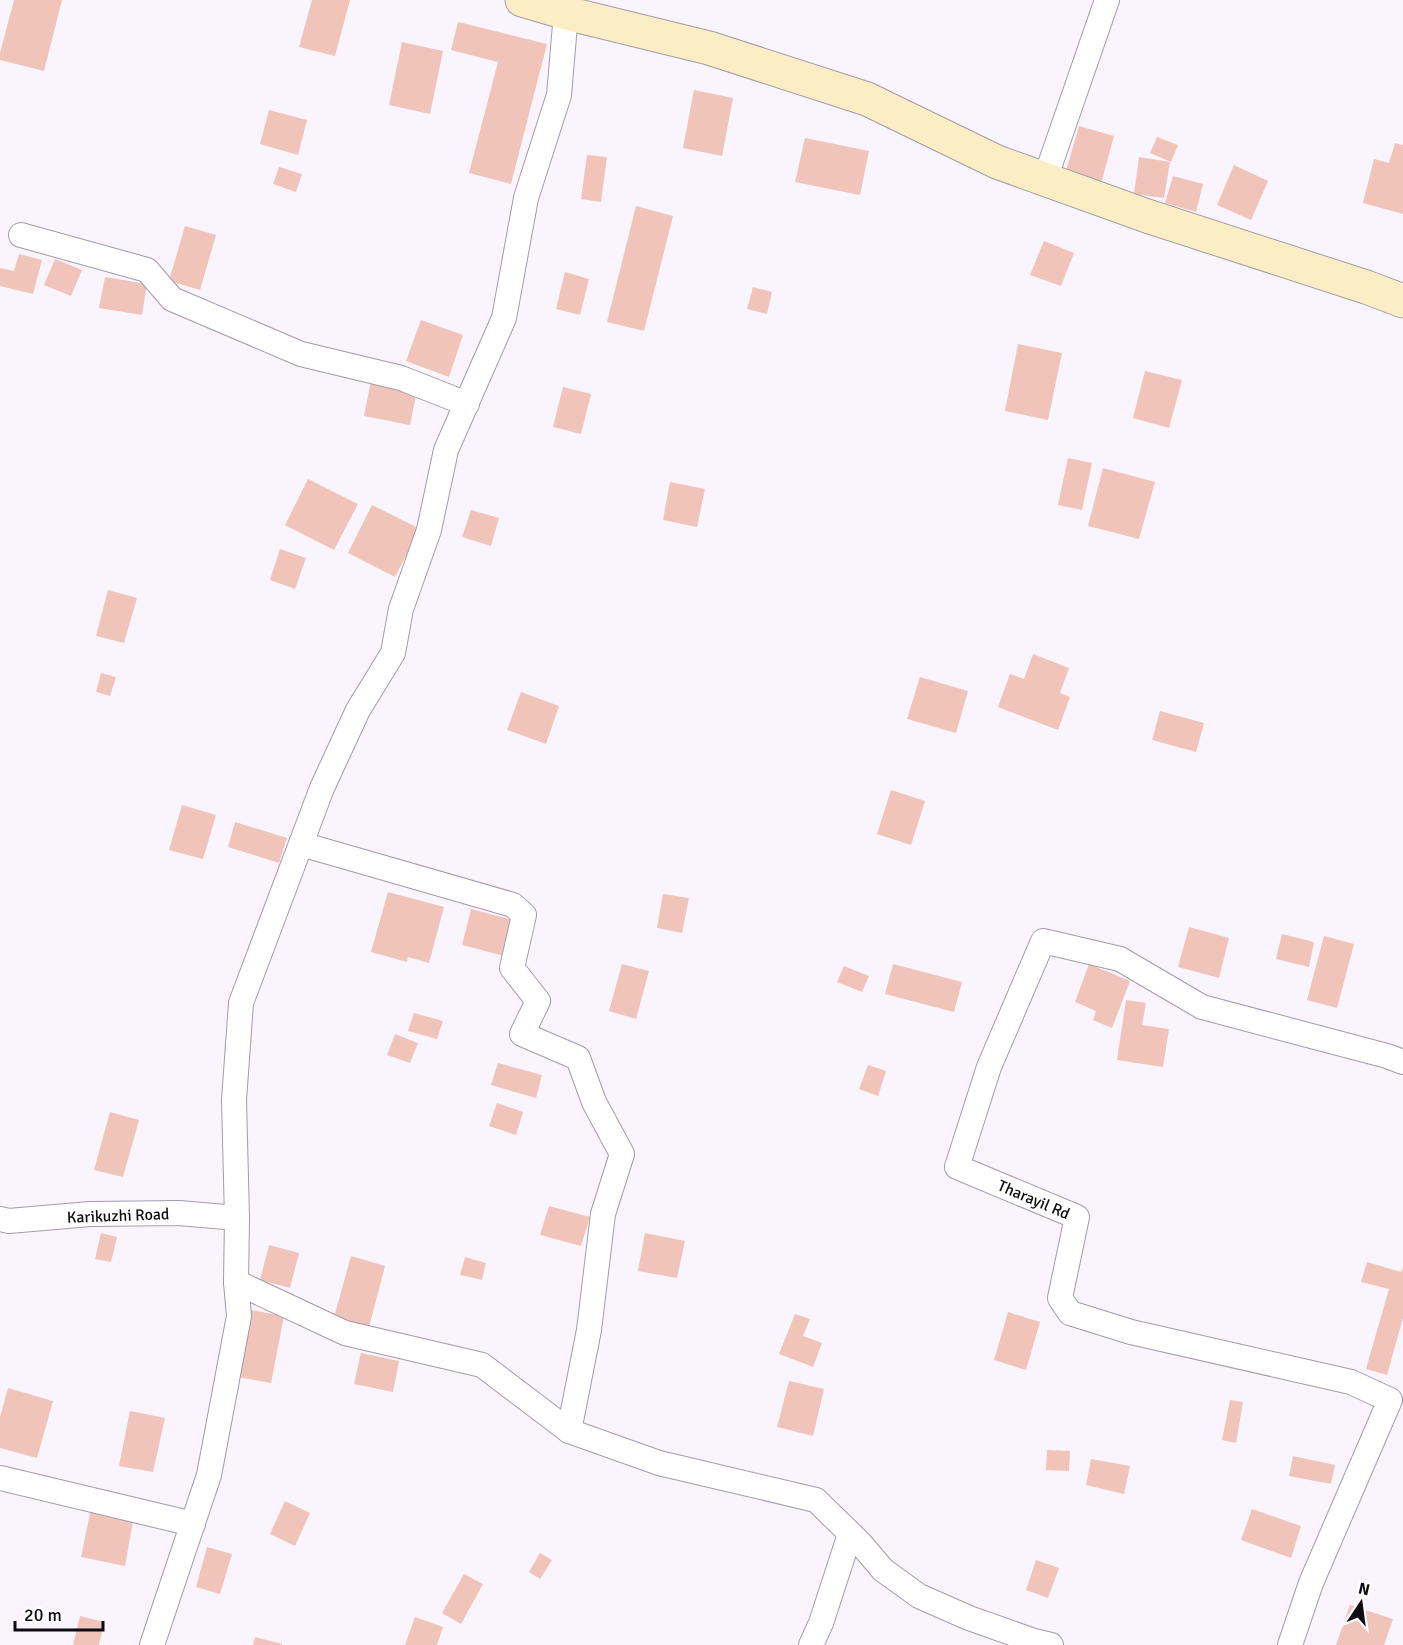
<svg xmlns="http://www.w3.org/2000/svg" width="1403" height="1645" font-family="Signika,sans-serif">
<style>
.building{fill:#f1c4ba}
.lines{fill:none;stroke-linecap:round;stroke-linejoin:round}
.minor-casing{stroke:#a39baa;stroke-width:26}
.secondary-casing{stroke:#a39baa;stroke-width:35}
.minor{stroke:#fff;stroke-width:24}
.secondary{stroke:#fbeec4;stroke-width:33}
.labels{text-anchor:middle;stroke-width:4.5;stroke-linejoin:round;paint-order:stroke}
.street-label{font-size:16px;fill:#0f0c11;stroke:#fff}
</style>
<rect width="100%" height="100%" fill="#faf4ff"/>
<g class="building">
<polygon points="14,0 62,0 44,71 0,60 0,53"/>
<polygon points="312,0 350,0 335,56 299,47"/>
<polygon points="458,22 547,44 511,184 469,173 498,62 451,50"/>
<polygon points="402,42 443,51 430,114 389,105"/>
<polygon points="694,90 733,98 722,156 683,148"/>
<polygon points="269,110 307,120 298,155 260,144"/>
<polygon points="1079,126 1114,136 1099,191 1063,181"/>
<polygon points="1157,137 1178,145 1171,162 1150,153"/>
<polygon points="805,138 869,151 860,195 795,182"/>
<polygon points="1395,143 1403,145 1403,214 1363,203 1374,159 1389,163"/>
<polygon points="587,155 607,157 601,202 581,199"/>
<polygon points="1139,157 1170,162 1164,198 1134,194"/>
<polygon points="1234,165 1268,181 1251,220 1217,205"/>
<polygon points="279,167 302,174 296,192 273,184"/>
<polygon points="1173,176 1203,184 1196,212 1165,203"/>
<polygon points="636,206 673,216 644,331 607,322"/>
<polygon points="185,226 216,235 200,290 169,281"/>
<polygon points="1044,241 1074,253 1061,286 1030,275"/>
<polygon points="19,254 42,260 33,294 0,286 0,268 14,271"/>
<polygon points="55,259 82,270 71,296 44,285"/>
<polygon points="565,272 589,279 580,315 556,309"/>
<polygon points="105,277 147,284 142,315 99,308"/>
<polygon points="753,287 772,292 767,314 747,309"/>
<polygon points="421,320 463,335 449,377 406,361"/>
<polygon points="1018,344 1062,353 1048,420 1005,411"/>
<polygon points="1145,371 1182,380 1169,428 1133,418"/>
<polygon points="371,381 417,390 410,425 364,416"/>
<polygon points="563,387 591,394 581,434 553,427"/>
<polygon points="1068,458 1092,463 1082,510 1058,505"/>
<polygon points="1103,468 1155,482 1139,539 1088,526"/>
<polygon points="308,479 358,504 334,550 285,525"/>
<polygon points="670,482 705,489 697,527 663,520"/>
<polygon points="372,505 420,529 395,577 348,553"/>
<polygon points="471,510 499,518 491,546 462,537"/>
<polygon points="280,549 306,558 295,589 270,580"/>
<polygon points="108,590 137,598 124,643 96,636"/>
<polygon points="1033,654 1069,668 1060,693 1070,697 1058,730 998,707 1010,674 1024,679"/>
<polygon points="101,673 116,677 110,696 96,692"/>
<polygon points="920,677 968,691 956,733 907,719"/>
<polygon points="521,692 559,706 546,744 507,730"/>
<polygon points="1160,711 1204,723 1196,752 1152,740"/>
<polygon points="891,790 925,801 911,845 877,834"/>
<polygon points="182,805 216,815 203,859 169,850"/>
<polygon points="235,822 287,838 279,863 228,847"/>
<polygon points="388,892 444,907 429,963 408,957 407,962 371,952"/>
<polygon points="663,894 689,898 682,933 657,928"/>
<polygon points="471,909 517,921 508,957 462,945"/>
<polygon points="1189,927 1229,938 1219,978 1178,967"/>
<polygon points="1282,934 1314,942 1309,967 1276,959"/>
<polygon points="1324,936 1354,944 1337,1008 1307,1000"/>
<polygon points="622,964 649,971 636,1019 609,1011"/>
<polygon points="893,964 962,982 954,1012 885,994"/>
<polygon points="1089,964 1130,981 1112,1028 1093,1020 1096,1011 1075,1002"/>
<polygon points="844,966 869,976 862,992 837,982"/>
<polygon points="1126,1000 1146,1003 1142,1025 1169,1029 1163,1067 1117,1060"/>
<polygon points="414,1013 443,1021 437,1039 408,1031"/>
<polygon points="395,1034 418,1043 410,1063 387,1055"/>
<polygon points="498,1063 542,1075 536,1098 491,1085"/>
<polygon points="868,1065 886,1071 878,1096 859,1089"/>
<polygon points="497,1103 523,1112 516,1135 489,1126"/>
<polygon points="110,1112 139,1120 123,1177 94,1170"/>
<polygon points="549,1206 590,1217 581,1246 540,1235"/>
<polygon points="101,1233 117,1237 111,1262 95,1259"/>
<polygon points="645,1233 685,1241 677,1278 638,1271"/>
<polygon points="269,1245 299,1253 290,1288 260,1280"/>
<polygon points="351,1256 385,1266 368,1331 333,1321"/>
<polygon points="465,1257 486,1263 482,1280 460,1275"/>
<polygon points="1367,1262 1401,1272 1403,1267 1403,1318 1387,1375 1366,1369 1389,1289 1361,1282"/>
<polygon points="251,1310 284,1316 271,1383 237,1377"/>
<polygon points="1008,1312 1040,1322 1026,1370 994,1360"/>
<polygon points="795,1314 810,1319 803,1336 822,1343 813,1367 779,1354"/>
<polygon points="361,1353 399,1361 393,1392 354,1384"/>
<polygon points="789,1381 824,1389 813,1436 777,1427"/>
<polygon points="8,1388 53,1401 37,1458 0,1448 0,1417"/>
<polygon points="1230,1400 1243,1402 1236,1443 1222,1440"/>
<polygon points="130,1411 165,1418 153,1472 119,1466"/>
<polygon points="1047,1450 1070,1451 1069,1471 1046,1470"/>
<polygon points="1293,1456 1335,1465 1331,1484 1289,1476"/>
<polygon points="1091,1459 1130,1466 1124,1494 1086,1485"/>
<polygon points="285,1501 310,1513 295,1546 270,1534"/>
<polygon points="91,1508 134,1516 125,1566 81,1557"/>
<polygon points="1252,1509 1301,1526 1291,1558 1241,1540"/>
<polygon points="207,1547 232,1554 220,1594 196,1587"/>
<polygon points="540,1553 552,1560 540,1579 529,1572"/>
<polygon points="1036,1560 1059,1568 1048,1598 1026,1590"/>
<polygon points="464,1574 483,1584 461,1624 442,1613"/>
<polygon points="1350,1605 1393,1619 1384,1645 1336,1645"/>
<polygon points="80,1616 104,1622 99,1645 73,1645"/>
<polygon points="415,1617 443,1627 437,1645 405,1645"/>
<polygon points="255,1637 282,1644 282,1645 253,1645"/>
</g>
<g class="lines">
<defs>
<g id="minor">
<polyline points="1045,179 1107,0"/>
<polyline points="21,235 147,270 172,299 301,354 401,378 467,404"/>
<polyline points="301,844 513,905 524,915 512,968 538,1001 522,1034 578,1058 594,1102 622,1154 603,1214 589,1330 569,1431"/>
<polyline points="0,1219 9,1221 90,1214 179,1213 237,1218"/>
<polyline points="236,1282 345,1333 482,1365 569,1431 659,1463 816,1500 860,1543 883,1570 919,1596 969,1618 1034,1641 1051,1645"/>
<polyline points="0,1478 193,1524"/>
<polyline points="152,1645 209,1475 239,1316 236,1282 237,1218 234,1100 241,1003 322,788 358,710 393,653 401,609 429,530 446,450 504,318 526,198 559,95 566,13"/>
<polyline points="811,1645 821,1623 850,1534"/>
<polyline points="1290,1645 1311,1583 1390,1400 1351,1382 1131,1332 1070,1313 1060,1298 1077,1217 957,1167 989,1067 1043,941 1120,959 1202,1007 1387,1056 1403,1062"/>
</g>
<polyline id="secondary" points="522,0 566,13 709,48 867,99 997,162 1147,216 1366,287 1403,301"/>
</defs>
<use href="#minor" class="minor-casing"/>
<use href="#secondary" class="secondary-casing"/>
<use href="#minor" class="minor"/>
<use href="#secondary" class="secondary"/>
</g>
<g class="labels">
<g class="street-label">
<text transform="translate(1034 1199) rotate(23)" y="6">Tharayil Rd</text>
<text transform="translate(118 1215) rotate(-2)" y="6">Karikuzhi Road</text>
</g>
</g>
<g transform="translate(1361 1603) rotate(13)" stroke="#ffffff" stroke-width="4.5" paint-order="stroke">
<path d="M0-4.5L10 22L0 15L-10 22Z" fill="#0f0c11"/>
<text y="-9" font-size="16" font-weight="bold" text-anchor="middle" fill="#0f0c11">N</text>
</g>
<path d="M15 1621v9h88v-9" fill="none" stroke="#0f0c11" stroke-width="3"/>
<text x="24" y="1621" font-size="18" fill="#0f0c11" stroke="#ffffff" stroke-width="4.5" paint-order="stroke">20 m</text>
</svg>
